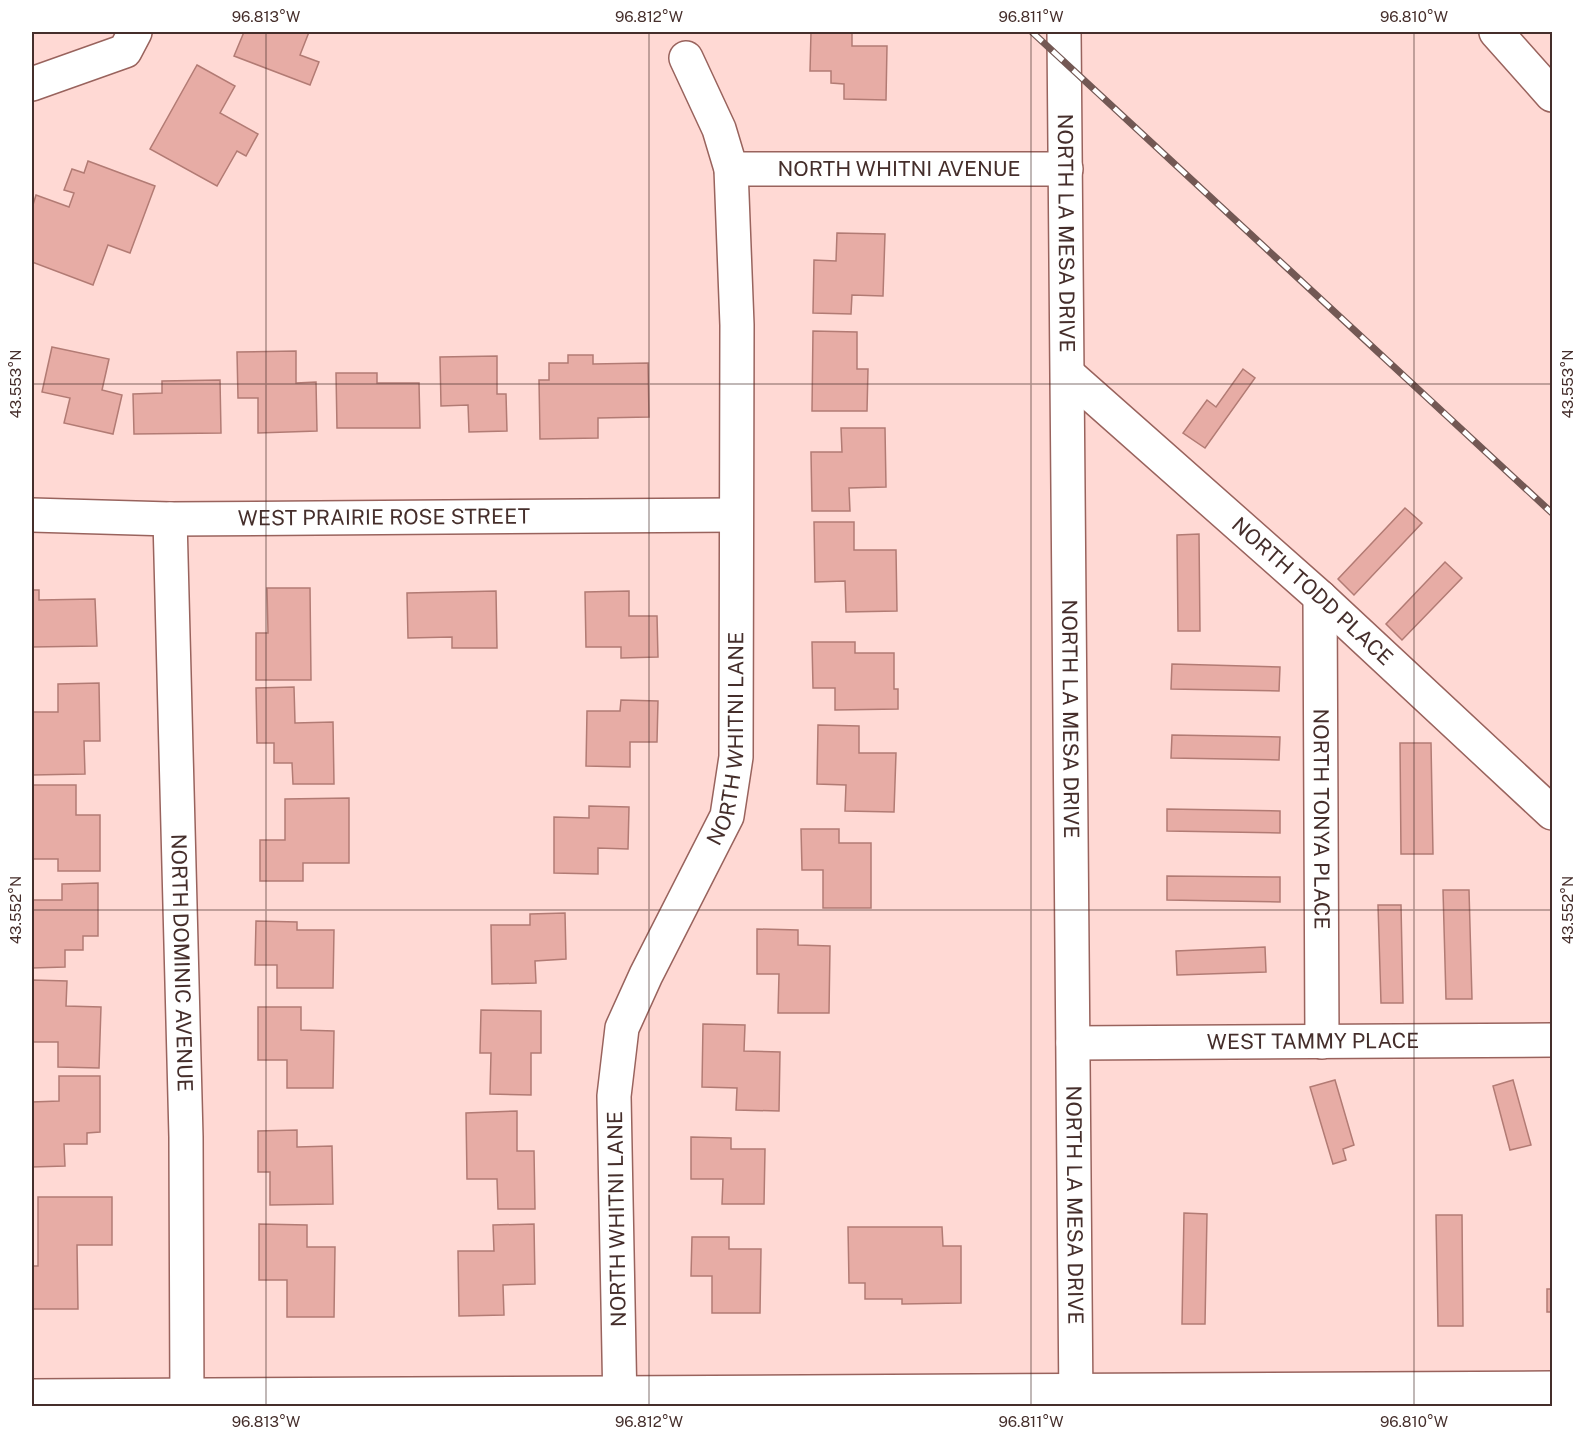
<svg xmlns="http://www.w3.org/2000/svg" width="1584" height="1438" font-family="'Public Sans',sans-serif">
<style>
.building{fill:#e7aca5;stroke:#b27b74;stroke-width:1.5}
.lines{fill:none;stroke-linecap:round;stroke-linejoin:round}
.minor-casing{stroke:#99635d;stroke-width:36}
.tertiary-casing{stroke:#99635d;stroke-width:36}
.minor{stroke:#fff;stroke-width:33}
.tertiary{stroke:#fff;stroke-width:33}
.rail-casing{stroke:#735854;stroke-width:7}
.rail{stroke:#fff;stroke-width:4.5;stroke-dasharray:14;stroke-linecap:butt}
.ticks{fill:none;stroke:#452e2b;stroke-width:1.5;stroke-opacity:0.45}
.labels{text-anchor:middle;stroke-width:5;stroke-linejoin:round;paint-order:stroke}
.street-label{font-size:21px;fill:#452e2b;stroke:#fff}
.neatline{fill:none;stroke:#452e2b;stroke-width:2}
.ticks-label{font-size:15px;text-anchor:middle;fill:#452e2b}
</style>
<rect width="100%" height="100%" fill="#ffd9d4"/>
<g class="building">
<polygon points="244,32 309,32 300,55 319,62 310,85 234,56"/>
<polygon points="811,32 852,32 852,46 887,46 886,100 844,99 844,84 831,83 831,71 810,71"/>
<polygon points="197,65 235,86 220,113 258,134 246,156 237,151 217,186 150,149"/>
<polygon points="88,161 155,186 130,253 108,245 93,285 32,262 32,208 36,195 69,207 74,193 64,190 72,169 84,173"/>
<polygon points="837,233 885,234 883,296 852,295 851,314 813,313 814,260 836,261"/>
<polygon points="813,331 857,332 857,369 868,369 867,411 812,411"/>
<polygon points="52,347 109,359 102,390 122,395 113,434 64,423 70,398 42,392"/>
<polygon points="296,351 296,383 316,382 317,431 258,433 258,398 238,398 237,352"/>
<polygon points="568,355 593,355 593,364 648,363 649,417 598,418 598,438 540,439 539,380 549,380 549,363 568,363"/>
<polygon points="497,356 497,394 506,394 507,431 469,432 468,405 441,406 440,357"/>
<polygon points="1243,369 1255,378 1205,448 1183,433 1207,400 1216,407"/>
<polygon points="336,373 377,373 377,383 419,383 420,428 337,428"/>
<polygon points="220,380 221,433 134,434 133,394 162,393 162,381"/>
<polygon points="841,428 885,428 886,487 849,488 850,511 812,511 811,452 842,452"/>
<polygon points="1405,508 1422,523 1354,595 1338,579"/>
<polygon points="814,522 854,522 854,550 896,550 897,611 846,612 845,581 815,582"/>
<polygon points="1199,534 1200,631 1178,631 1177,535"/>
<polygon points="1445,562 1462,578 1402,640 1386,624"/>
<polygon points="267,588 310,588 311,680 256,680 256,633 268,633"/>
<polygon points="32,590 39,590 39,600 95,599 97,646 32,647"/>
<polygon points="496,591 497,648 452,648 452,637 408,638 407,593"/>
<polygon points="629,591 629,616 657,616 658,657 621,658 621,647 586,647 585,592"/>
<polygon points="812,642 855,642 855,653 894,653 894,689 898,689 898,709 835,710 835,688 813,688"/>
<polygon points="1172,664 1280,667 1279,691 1171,689"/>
<polygon points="99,683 100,741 84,741 85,774 32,775 32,712 58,712 58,684"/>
<polygon points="294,687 295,723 333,722 334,784 293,784 292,763 274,763 274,743 257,743 256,688"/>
<polygon points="621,700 658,701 657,742 630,742 630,767 586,766 587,711 620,711"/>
<polygon points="818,725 859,726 859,753 896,753 894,812 845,811 846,785 817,784"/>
<polygon points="1172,735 1280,737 1279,760 1171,758"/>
<polygon points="1400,743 1431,743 1433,854 1401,854"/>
<polygon points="32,785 76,785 76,815 100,815 100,871 58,871 58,859 32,859"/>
<polygon points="349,798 349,863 303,863 303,881 260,881 260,840 285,840 285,799"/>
<polygon points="589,806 629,807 628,849 598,848 598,874 554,873 554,817 589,818"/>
<polygon points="1167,809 1280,811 1280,833 1167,831"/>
<polygon points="801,829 839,829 839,843 871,843 871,908 823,908 823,870 802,870"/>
<polygon points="1167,876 1280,877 1280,902 1167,900"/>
<polygon points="98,883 98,936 83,936 83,950 65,950 65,967 32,968 32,900 62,900 62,884"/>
<polygon points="1443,890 1469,890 1472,999 1446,999"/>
<polygon points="1378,905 1401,905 1403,1003 1381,1003"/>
<polygon points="565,913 566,959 535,961 536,983 492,984 491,925 530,925 530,914"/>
<polygon points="256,921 297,922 297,930 334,930 333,988 277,988 277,965 255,965"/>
<polygon points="757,929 798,930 798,945 830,946 829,1013 778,1013 779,974 757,974"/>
<polygon points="1265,947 1266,972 1177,975 1176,951"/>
<polygon points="32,980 67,981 66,1006 101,1007 99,1068 58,1067 58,1042 32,1042"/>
<polygon points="258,1007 301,1007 301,1030 334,1031 333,1088 287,1088 287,1060 258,1060"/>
<polygon points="481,1010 541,1011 541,1053 531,1053 531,1095 490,1094 491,1053 480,1053"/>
<polygon points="703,1024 745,1025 744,1051 780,1052 779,1111 736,1110 737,1088 702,1087"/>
<polygon points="59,1076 100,1076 100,1132 87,1133 87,1144 64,1144 65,1166 32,1167 32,1102 59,1101"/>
<polygon points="1335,1080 1354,1145 1343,1149 1346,1160 1333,1164 1310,1087"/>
<polygon points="1513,1080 1531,1145 1510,1150 1493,1086"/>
<polygon points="517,1111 517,1151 534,1151 535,1209 498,1209 497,1179 467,1179 466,1113"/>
<polygon points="297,1130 297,1147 332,1146 333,1204 270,1205 270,1172 258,1172 258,1131"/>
<polygon points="691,1137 731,1138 731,1149 765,1149 764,1204 722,1204 723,1179 691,1179"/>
<polygon points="38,1197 112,1197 112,1245 77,1245 78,1309 32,1309 32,1266 38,1266"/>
<polygon points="1184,1213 1207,1214 1205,1324 1182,1324"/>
<polygon points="1436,1215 1462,1215 1463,1326 1438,1326"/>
<polygon points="259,1224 307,1225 307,1247 335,1247 334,1317 287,1317 287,1280 259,1280"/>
<polygon points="534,1224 535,1284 503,1285 504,1315 459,1316 458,1251 494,1251 493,1225"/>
<polygon points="848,1227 942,1227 943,1246 961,1246 961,1303 902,1304 902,1299 865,1299 865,1283 849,1283"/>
<polygon points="692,1237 729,1237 729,1249 761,1249 760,1313 712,1313 712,1276 691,1276"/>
<rect x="1547" y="1289" width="5" height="23"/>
</g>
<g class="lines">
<defs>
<g id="minor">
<polyline points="1496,32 1552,95"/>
<polyline points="32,84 125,51 135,32"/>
<path id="s1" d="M731 169H1066"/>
<path id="s2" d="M1068 374 1320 597 1552 813"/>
<path id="s3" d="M32 515 170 519 736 515"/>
<path id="s4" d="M170 519 186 1137 187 1406"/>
<path id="s5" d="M1320 597 1322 1042"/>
<path id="s6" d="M1073 1043 1552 1040"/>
<polyline points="32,1396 1552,1388"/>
<path id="s7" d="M620 1406 614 1096 622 1028 646 975 727 816 736 757 737 325 731 169 719 129 686 58"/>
</g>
<g id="tertiary">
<path id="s8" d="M1064 32 1076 1406"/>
</g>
</defs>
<use href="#minor" class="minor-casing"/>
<use href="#tertiary" class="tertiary-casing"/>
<use href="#minor" class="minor"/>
<use href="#tertiary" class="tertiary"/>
<defs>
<polyline id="rail" points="1032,32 1552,513"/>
</defs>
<use href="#rail" class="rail-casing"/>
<use href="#rail" class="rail"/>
</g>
<path class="ticks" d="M266 32V1406M649 32V1406M1031 32V1406M1414 32V1406M32 384H1552M32 910H1552"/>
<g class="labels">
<g class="street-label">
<text dy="7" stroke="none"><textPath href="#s1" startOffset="168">NORTH WHITNI AVENUE</textPath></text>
<text dy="7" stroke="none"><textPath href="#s8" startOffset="201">NORTH LA MESA DRIVE</textPath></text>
<text dy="7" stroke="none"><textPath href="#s3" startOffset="352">WEST PRAIRIE ROSE STREET</textPath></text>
<text dy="7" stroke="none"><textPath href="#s2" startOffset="327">NORTH TODD PLACE</textPath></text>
<text dy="7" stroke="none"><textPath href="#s8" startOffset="687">NORTH LA MESA DRIVE</textPath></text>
<text dy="7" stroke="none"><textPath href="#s7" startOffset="692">NORTH WHITNI LANE</textPath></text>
<text dy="7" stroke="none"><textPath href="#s5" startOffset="222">NORTH TONYA PLACE</textPath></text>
<text dy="7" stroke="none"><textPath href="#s4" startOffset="444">NORTH DOMINIC AVENUE</textPath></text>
<text dy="7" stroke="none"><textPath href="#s6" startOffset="240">WEST TAMMY PLACE</textPath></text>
<text dy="7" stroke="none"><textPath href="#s8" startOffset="1173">NORTH LA MESA DRIVE</textPath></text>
<text transform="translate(617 1219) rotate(-91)" y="7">NORTH WHITNI LANE</text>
</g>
</g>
<rect width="1584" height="1438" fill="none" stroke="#ffffff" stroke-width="66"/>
<rect x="33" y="33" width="1518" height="1372" class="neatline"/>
<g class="ticks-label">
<text x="266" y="22">96.813°W</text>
<text x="649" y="22">96.812°W</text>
<text x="1031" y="22">96.811°W</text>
<text x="1414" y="22">96.810°W</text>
<text transform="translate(16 384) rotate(-90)" y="5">43.553°N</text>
<text transform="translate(1568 384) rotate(-90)" y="5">43.553°N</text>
<text transform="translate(16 910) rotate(-90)" y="5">43.552°N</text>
<text transform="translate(1568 910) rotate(-90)" y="5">43.552°N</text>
<text x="266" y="1427">96.813°W</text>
<text x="649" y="1427">96.812°W</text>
<text x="1031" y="1427">96.811°W</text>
<text x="1414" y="1427">96.810°W</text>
</g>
</svg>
